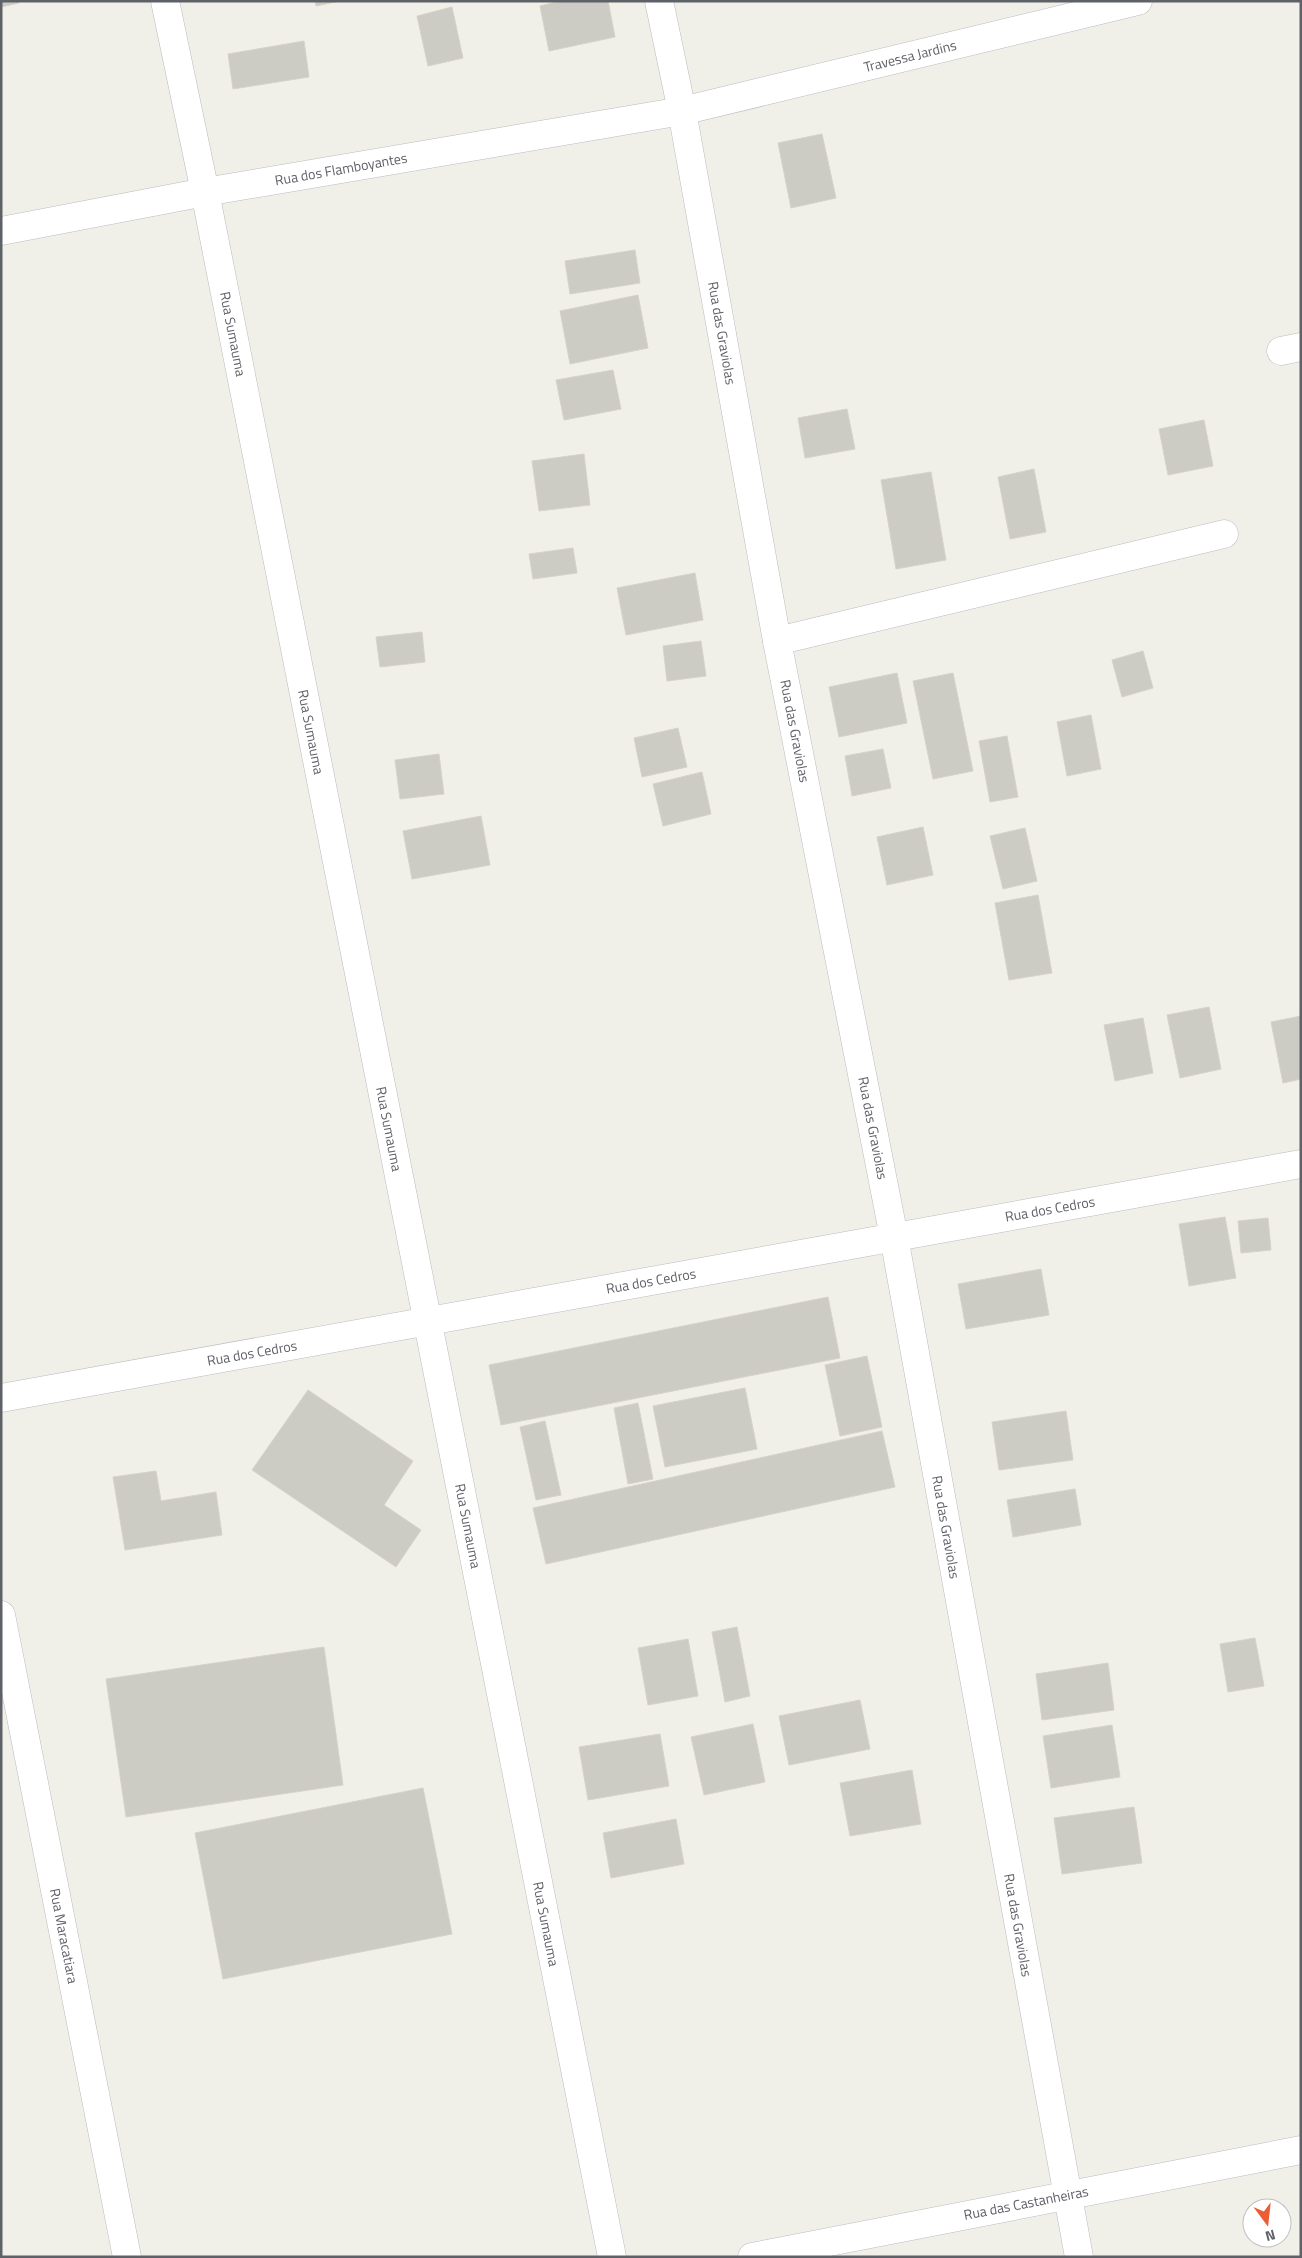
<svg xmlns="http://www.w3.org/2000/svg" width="1302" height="2258" font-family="'Titillium Web',sans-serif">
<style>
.building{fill:#cccbc4;stroke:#d6d3c6}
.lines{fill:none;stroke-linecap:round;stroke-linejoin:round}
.street-casing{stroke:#babbc1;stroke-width:29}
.street{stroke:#fff;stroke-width:28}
.labels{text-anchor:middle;stroke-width:4.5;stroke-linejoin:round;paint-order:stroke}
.street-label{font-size:14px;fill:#5f6168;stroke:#fff}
</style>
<rect width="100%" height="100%" fill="#f1f0e8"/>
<g class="building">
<polygon points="1,1 18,1 19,3 1,7"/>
<polygon points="315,1 340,1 316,6"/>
<polygon points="560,1 608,1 615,37 549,51 540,6"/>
<polygon points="452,7 463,58 428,66 417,16"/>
<polygon points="304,41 309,77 233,89 228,54"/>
<polygon points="822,134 836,198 791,208 778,143"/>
<polygon points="635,250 640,283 570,294 565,261"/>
<polygon points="638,295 648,348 570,364 560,311"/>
<polygon points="613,370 621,409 564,420 556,380"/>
<polygon points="847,409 855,449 805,458 798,418"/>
<polygon points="1204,420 1213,466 1168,475 1159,429"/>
<polygon points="584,454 590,505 539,511 532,461"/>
<polygon points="1034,469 1046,532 1010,539 998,477"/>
<polygon points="931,472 946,560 896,569 881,480"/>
<polygon points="573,548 577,573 533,579 529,554"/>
<polygon points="695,573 703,620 626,635 617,588"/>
<polygon points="422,632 425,662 380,667 376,637"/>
<polygon points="701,641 706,676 667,681 663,646"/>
<polygon points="1143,651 1153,688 1122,697 1112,660"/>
<polygon points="897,673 907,723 839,737 829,687"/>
<polygon points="953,673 973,771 933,779 913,681"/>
<polygon points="1091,715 1101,769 1067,776 1057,722"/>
<polygon points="678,728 687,767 642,777 634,738"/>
<polygon points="1007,736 1018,797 990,802 979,741"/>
<polygon points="883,749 891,788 852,796 845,756"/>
<polygon points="439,754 444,794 400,799 395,760"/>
<polygon points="702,772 711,814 663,826 653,784"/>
<polygon points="481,816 490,865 412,879 403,831"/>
<polygon points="923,827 933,875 887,885 877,837"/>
<polygon points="1025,828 1037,881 1003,889 990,836"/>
<polygon points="1038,895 1052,973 1009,980 995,903"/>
<polygon points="1209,1007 1221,1069 1180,1078 1167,1015"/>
<polygon points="1301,1016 1301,1079 1283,1083 1271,1022"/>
<polygon points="1143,1018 1153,1073 1115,1081 1104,1025"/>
<polygon points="1225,1217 1236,1278 1189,1286 1179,1224"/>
<polygon points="1268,1218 1271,1250 1241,1253 1238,1221"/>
<polygon points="1041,1269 1049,1315 966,1329 958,1284"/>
<polygon points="828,1297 840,1358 501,1425 489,1365"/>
<polygon points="867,1356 882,1427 840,1436 825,1365"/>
<polygon points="745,1388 757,1449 665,1467 653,1406"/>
<polygon points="308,1390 413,1461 384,1505 421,1530 396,1567 252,1470"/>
<polygon points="638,1403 653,1479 628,1484 614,1408"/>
<polygon points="1066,1411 1073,1460 999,1470 992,1422"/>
<polygon points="545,1421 561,1495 536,1500 520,1427"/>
<polygon points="882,1431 895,1487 546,1564 533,1508"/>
<polygon points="156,1471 161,1501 216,1492 222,1535 125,1550 113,1477"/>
<polygon points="1075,1489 1081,1525 1013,1537 1007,1500"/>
<polygon points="737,1627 750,1696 725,1702 712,1632"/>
<polygon points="1255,1638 1264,1686 1228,1692 1220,1644"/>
<polygon points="688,1639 698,1696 648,1705 638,1648"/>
<polygon points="324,1647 343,1785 126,1817 106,1679"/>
<polygon points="1108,1663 1114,1710 1042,1720 1036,1674"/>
<polygon points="860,1700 870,1749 789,1765 779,1716"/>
<polygon points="753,1724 765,1782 704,1795 691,1737"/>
<polygon points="1112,1725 1120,1777 1051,1788 1043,1736"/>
<polygon points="660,1734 669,1786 588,1800 579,1747"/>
<polygon points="912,1770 921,1824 850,1836 840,1783"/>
<polygon points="423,1788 452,1934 223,1979 195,1833"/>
<polygon points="1134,1807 1142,1863 1062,1874 1054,1818"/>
<polygon points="676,1819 684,1864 611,1878 603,1833"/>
</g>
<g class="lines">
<defs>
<g id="street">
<polyline points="165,1 205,192 612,2257"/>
<polyline points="659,1 682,111 777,641 894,1237 1079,2257"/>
<polyline points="1,231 205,192 682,111 1138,1"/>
<polyline points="1281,351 1301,347"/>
<polyline points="777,641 1224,534"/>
<polyline points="1,1398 1301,1164"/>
<polyline points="1,1615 127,2257"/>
<polyline points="752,2257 1301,2150"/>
</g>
</defs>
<use href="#street" class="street-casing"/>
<use href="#street" class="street"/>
</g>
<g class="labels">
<g class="street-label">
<text transform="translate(910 56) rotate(-14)" y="5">Travessa Jardins</text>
<text transform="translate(341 169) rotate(-10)" y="5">Rua dos Flamboyantes</text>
<text transform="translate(722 333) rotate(80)" y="5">Rua das Graviolas</text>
<text transform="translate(233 334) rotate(79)" y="5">Rua Sumauma</text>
<text transform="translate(795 731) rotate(79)" y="5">Rua das Graviolas</text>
<text transform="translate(311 732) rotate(79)" y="5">Rua Sumauma</text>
<text transform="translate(873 1128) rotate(79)" y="5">Rua das Graviolas</text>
<text transform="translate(389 1129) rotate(79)" y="5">Rua Sumauma</text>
<text transform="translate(1050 1209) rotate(-10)" y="5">Rua dos Cedros</text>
<text transform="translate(651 1281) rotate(-10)" y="5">Rua dos Cedros</text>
<text transform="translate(252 1353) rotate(-10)" y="5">Rua dos Cedros</text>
<text transform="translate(468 1526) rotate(79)" y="5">Rua Sumauma</text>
<text transform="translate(946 1527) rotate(80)" y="5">Rua das Graviolas</text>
<text transform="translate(546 1924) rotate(79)" y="5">Rua Sumauma</text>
<text transform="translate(1018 1925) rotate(80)" y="5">Rua das Graviolas</text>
<text transform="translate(64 1936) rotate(79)" y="5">Rua Maracatiara</text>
<text transform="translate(1026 2203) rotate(-11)" y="5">Rua das Castanheiras</text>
</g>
</g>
<rect width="1302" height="2258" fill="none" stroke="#5f6168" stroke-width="5"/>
<g transform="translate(1267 2223) rotate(165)"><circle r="24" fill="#ffffff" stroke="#bfc0c3"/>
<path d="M0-4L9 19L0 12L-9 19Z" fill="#ec5d33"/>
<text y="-8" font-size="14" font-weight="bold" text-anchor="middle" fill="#5f6168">N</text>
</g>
</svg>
